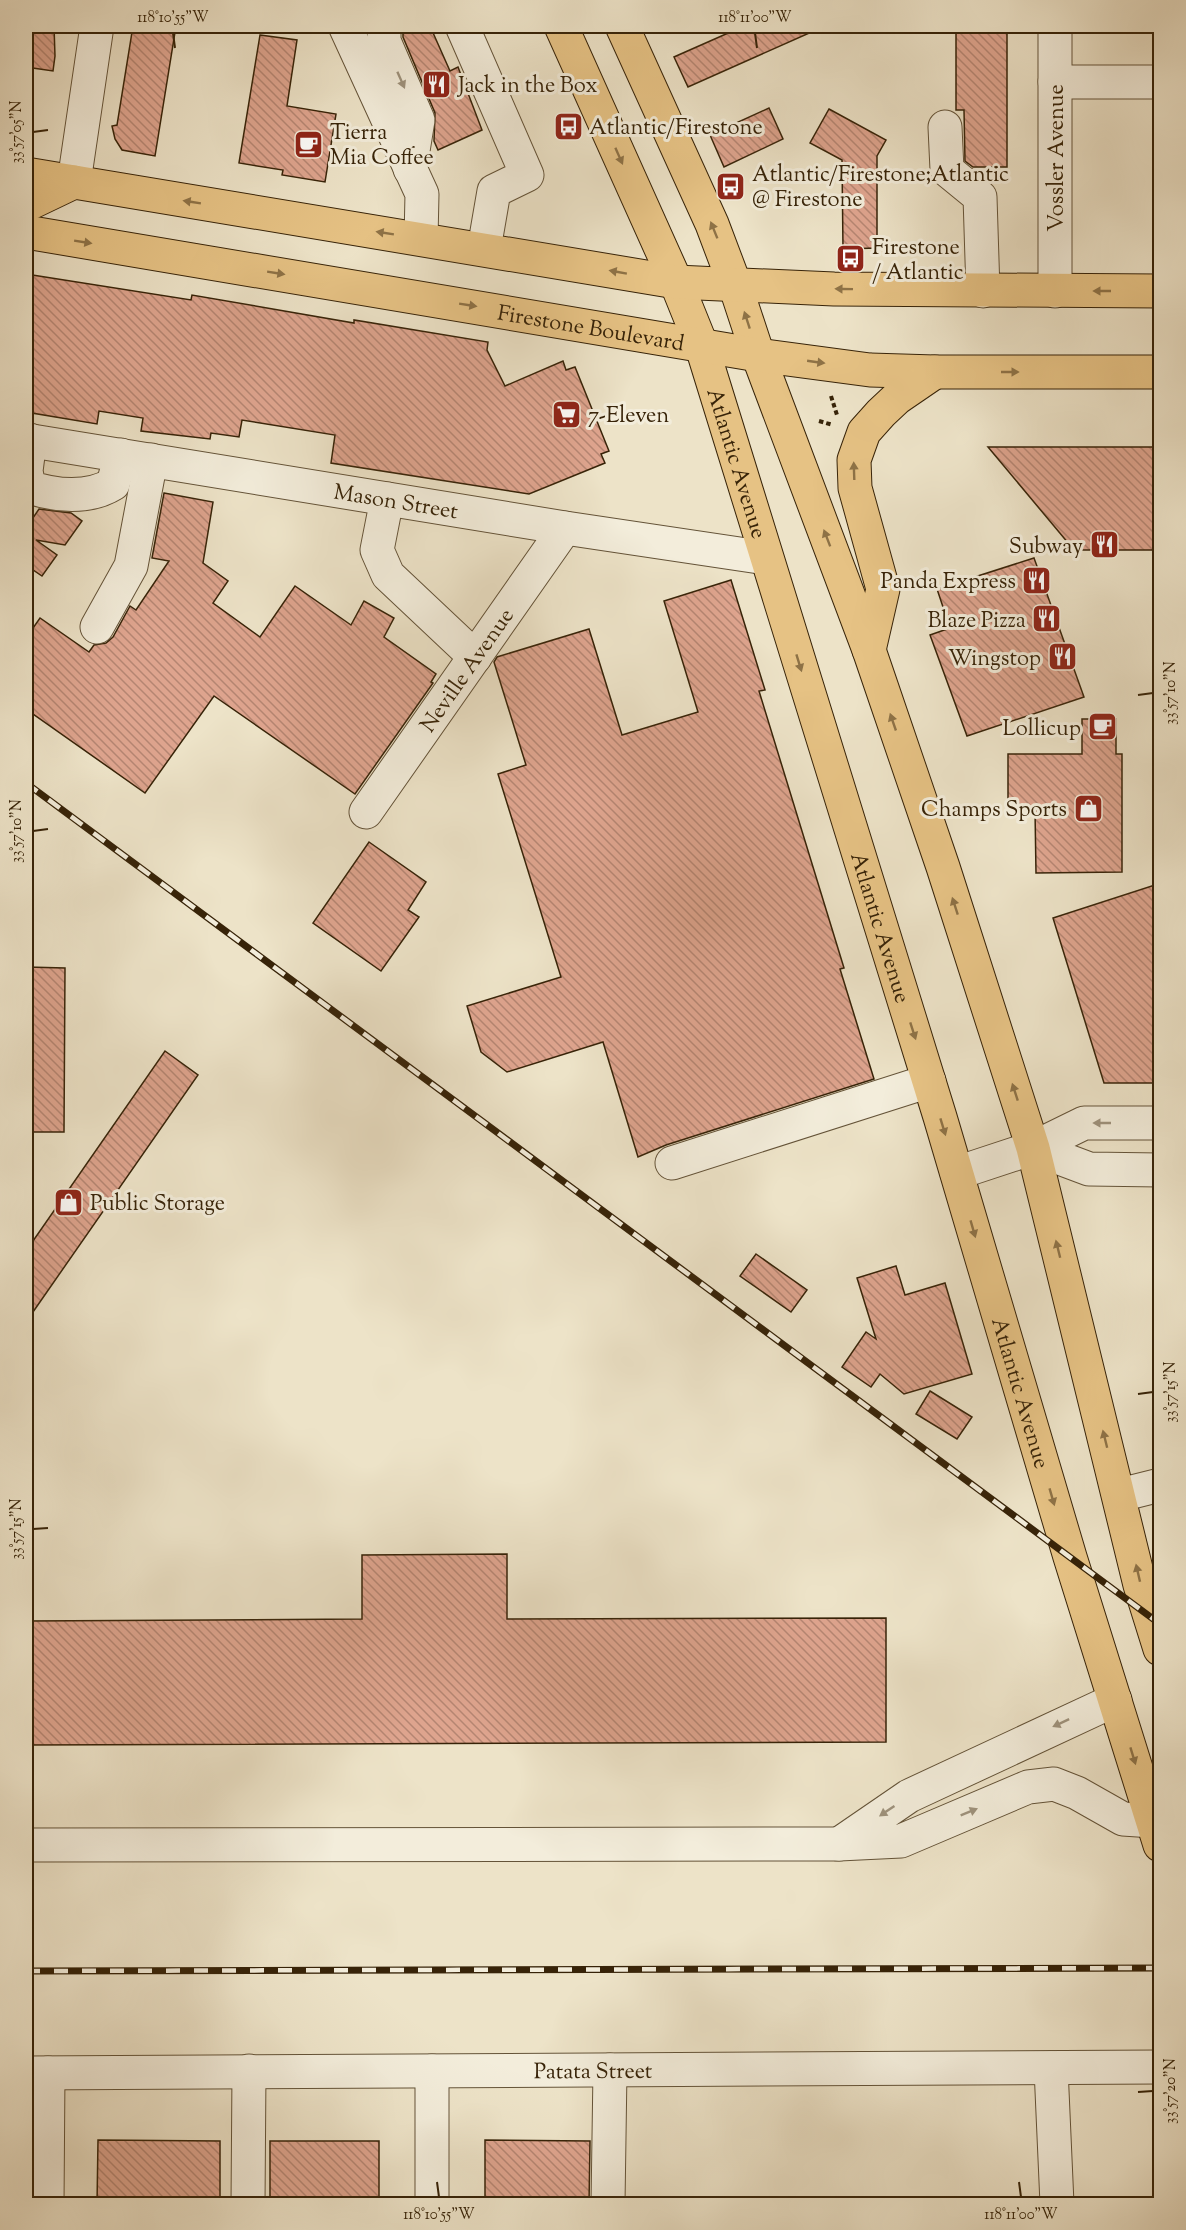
<svg xmlns="http://www.w3.org/2000/svg" width="1186" height="2230" font-family="'Sorts Mill Goudy',serif">
<style>
.building{fill:url(#building-back-hatch);stroke:#372308;stroke-width:1.5}
.lines{fill:none;stroke-linecap:round;stroke-linejoin:round}
.minor-casing{stroke:#645338;stroke-width:35}
.major-casing{stroke:#372308;stroke-width:35}
.path{stroke:#372308;stroke-width:4;stroke-dasharray:4.5 3;stroke-linecap:butt}
.minor{stroke:#f3eddb;stroke-width:33}
.major{stroke:#e6c284;stroke-width:33}
.rail-casing{stroke:#372308;stroke-width:7}
.rail{stroke:#f3eddb;stroke-width:4.5;stroke-dasharray:14;stroke-linecap:butt}
.oneway{fill:#9e927c}
.oneway2{fill:#8e7246}
.ticks{fill:none;stroke:#372308;stroke-width:2}
.labels{text-anchor:middle;stroke-width:6;stroke-linejoin:round;paint-order:stroke}
.poi-label{font-size:22px;fill:#372308;stroke:#f3eddb;text-anchor:start}
.street-label{font-size:22px;fill:#372308;stroke:#f3eddb}
.neatline{fill:none;stroke:#372308;stroke-width:2}
.ticks-label{font-size:15px;text-anchor:middle;fill:#372308}
</style>
<defs>
<pattern id="building-back-hatch" width="6" height="6" patternUnits="userSpaceOnUse" patternTransform="scale(1.5)"><rect width="6" height="6" fill="#dea48e"/><path d="M-1 5l2 2M0 0l6 6M5-1l2 2" fill="none" stroke="#b58572"/></pattern>
</defs>
<rect width="100%" height="100%" fill="#ede3c8"/>
<filter id="stains"><feTurbulence type="fractalNoise" baseFrequency=".00333" numOctaves="4"/><feColorMatrix values="0 0 0 0 .2 0 0 0 0 .09 0 0 0 0 .02 0 0 0 .5 -.17"/></filter>
<radialGradient id="worn" r=".72"><stop offset=".6" stop-color="#630" stop-opacity="0"/><stop offset="1" stop-color="#630" stop-opacity=".3"/></radialGradient>
<g class="building">
<polygon points="26,26 54,26 55,56 53,71 26,67"/>
<polygon points="133,26 176,26 155,156 122,150 115,139 112,126 117,125"/>
<polygon points="420,26 430,26 450,71 458,67 482,130 438,150 434,141 435,113 403,37 403,33"/>
<polygon points="744,26 825,26 688,87 674,57"/>
<polygon points="956,30 1007,30 1007,167 973,167 965,161 964,110 956,110"/>
<polygon points="260,35 297,40 287,106 336,114 325,182 282,175 283,170 239,163"/>
<polygon points="769,108 783,139 724,167 710,135"/>
<polygon points="829,109 886,140 877,156 877,248 843,249 842,160 810,143"/>
<polygon points="26,274 191,300 192,295 354,323 354,320 488,342 487,350 505,386 563,361 566,370 575,367 609,451 601,454 605,463 529,494 331,463 335,435 242,420 239,437 211,433 210,439 141,431 143,418 99,411 97,424 26,412"/>
<polygon points="988,447 1161,447 1161,550 1074,550"/>
<polygon points="164,493 213,502 203,563 228,581 213,603 260,637 295,586 351,625 364,601 394,618 384,637 436,674 431,682 433,683 355,794 214,696 145,793 26,709 26,638 40,618 89,652 94,645 106,643 113,637 130,606 136,610 169,561 152,558"/>
<polygon points="39,509 71,513 82,521 65,545 36,540 57,555 42,576 26,565 26,528"/>
<polygon points="1034,558 1084,697 967,736 930,635 950,628 937,589"/>
<polygon points="731,580 765,690 759,691 844,968 840,969 874,1079 666,1145 638,1157 603,1042 507,1072 481,1052 467,1006 561,977 498,774 526,765 494,662 497,657 589,629 622,735 698,712 664,601"/>
<polygon points="1082,719 1116,719 1116,754 1122,754 1122,872 1036,873 1035,810 1008,810 1008,754 1082,754"/>
<polygon points="369,842 426,882 408,910 419,917 381,971 313,923"/>
<polygon points="1161,883 1161,1083 1104,1083 1053,918"/>
<polygon points="26,967 65,968 64,1132 26,1132"/>
<polygon points="165,1051 198,1075 26,1322 26,1251"/>
<polygon points="756,1254 807,1290 791,1312 740,1276"/>
<polygon points="896,1266 905,1295 945,1283 972,1374 904,1394 880,1374 871,1387 842,1367 866,1332 876,1339 857,1278"/>
<polygon points="930,1391 972,1417 957,1439 916,1414"/>
<polygon points="507,1554 507,1619 886,1618 886,1742 26,1745 26,1621 362,1619 362,1555"/>
<polygon points="98,2140 220,2141 220,2205 97,2205"/>
<polygon points="485,2140 590,2141 589,2205 485,2205"/>
<rect x="270" y="2141" width="109" height="64"/>
</g>
<g class="lines">
<defs>
<g id="minor">
<polyline points="345,26 422,194 421,239"/>
<polyline points="384,26 384,41 418,120 410,169"/>
<polyline points="462,26 527,175 494,191 484,249"/>
<polyline points="1055,82 1160,82"/>
<polyline points="945,127 947,170 980,197 983,291"/>
<polyline points="74,182 97,26"/>
<polyline points="1055,291 1055,26"/>
<path id="s1" d="M26 440 565 528 766 558"/>
<path d="M30 440 26 471 29 487C55 496 89 499 113 484L121 455"/>
<polyline points="387,499 377,550 388,575 475,657"/>
<polyline points="97,627 131,566 151,460"/>
<path id="s2" d="M366 812 565 528"/>
<polyline points="1033,1148 1089,1169 1160,1170"/>
<polyline points="672,1163 929,1081"/>
<polyline points="957,1173 1033,1148 1084,1123 1160,1123"/>
<polyline points="1120,1495 1160,1485"/>
<polyline points="1115,1700 909,1796 839,1844 901,1841 1028,1787 1054,1784 1077,1793 1123,1819 1153,1821"/>
<polyline points="26,1845 839,1844"/>
<polyline points="1051,2068 1057,2204"/>
<polyline points="432,2071 432,2204"/>
<path id="s3" d="M26 2073 1160 2067"/>
<polyline points="47,2204 48,2073"/>
<polyline points="248,2204 249,2071"/>
<polyline points="608,2204 610,2070"/>
</g>
<g id="major">
<path id="s4" d="M561 26 676 282 701 344 940 1117 1070 1557 1160 1845"/>
<polyline points="622,26 712,224 735,285 758,355 869,650 943,867 1033,1148 1140,1585 1160,1649"/>
<polyline points="26,174 676,282 834,289 1160,291"/>
<polyline points="26,205 74,182"/>
<path id="s5" d="M26 232 758 355 870 370 935 372H1160"/>
<polyline points="869,650 883,589 855,488 854,460 864,432 881,413 897,398 935,372"/>
</g>
</defs>
<use href="#minor" class="minor-casing"/>
<use href="#major" class="major-casing"/>
<g class="path">
<polyline points="831,396 837,415"/>
<polyline points="819,421 833,425"/>
</g>
<use href="#minor" class="minor"/>
<use href="#major" class="major"/>
<defs>
<g id="rail">
<polyline points="26,783 1160,1624"/>
<polyline points="26,1971 1160,1968"/>
</g>
</defs>
<use href="#rail" class="rail-casing"/>
<use href="#rail" class="rail"/>
</g>
<defs><path id="oneway-solid" d="M-6-.8H1V-3.2L6.5 0L1 3.2V.8H-6Z" transform="scale(1.5)"/></defs>
<g class="oneway">
<use href="#oneway-solid" transform="translate(401 80) rotate(66)"/>
<use href="#oneway-solid" transform="translate(1102 1123) rotate(180)"/>
<use href="#oneway-solid" transform="translate(1061 1723) rotate(155)"/>
<use href="#oneway-solid" transform="translate(887 1811) rotate(146)"/>
<use href="#oneway-solid" transform="translate(969 1812) rotate(-22)"/>
</g>
<g class="oneway2">
<use href="#oneway-solid" transform="translate(619 156) rotate(66)"/>
<use href="#oneway-solid" transform="translate(192 202) rotate(-171)"/>
<use href="#oneway-solid" transform="translate(714 230) rotate(-112)"/>
<use href="#oneway-solid" transform="translate(385 233) rotate(-171)"/>
<use href="#oneway-solid" transform="translate(83 242) rotate(9)"/>
<use href="#oneway-solid" transform="translate(618 272) rotate(-170)"/>
<use href="#oneway-solid" transform="translate(276 273) rotate(9)"/>
<use href="#oneway-solid" transform="translate(844 289) rotate(-179)"/>
<use href="#oneway-solid" transform="translate(1102 291) rotate(180)"/>
<use href="#oneway-solid" transform="translate(468 305) rotate(9)"/>
<use href="#oneway-solid" transform="translate(747 320) rotate(-108)"/>
<use href="#oneway-solid" transform="translate(816 362) rotate(8)"/>
<use href="#oneway-solid" transform="translate(1010 372)"/>
<use href="#oneway-solid" transform="translate(854 471) rotate(-92)"/>
<use href="#oneway-solid" transform="translate(827 538) rotate(-111)"/>
<use href="#oneway-solid" transform="translate(799 663) rotate(73)"/>
<use href="#oneway-solid" transform="translate(893 722) rotate(-109)"/>
<use href="#oneway-solid" transform="translate(955 906) rotate(-108)"/>
<use href="#oneway-solid" transform="translate(913 1031) rotate(72)"/>
<use href="#oneway-solid" transform="translate(1015 1092) rotate(-108)"/>
<use href="#oneway-solid" transform="translate(943 1127) rotate(73)"/>
<use href="#oneway-solid" transform="translate(973 1229) rotate(74)"/>
<use href="#oneway-solid" transform="translate(1058 1249) rotate(-104)"/>
<use href="#oneway-solid" transform="translate(1105 1439) rotate(-104)"/>
<use href="#oneway-solid" transform="translate(1052 1497) rotate(74)"/>
<use href="#oneway-solid" transform="translate(1138 1573) rotate(-103)"/>
<use href="#oneway-solid" transform="translate(1133 1756) rotate(73)"/>
</g>
<path class="ticks" d="M173 33 175 48M755 33 757 48M33 132 48 130M1138 695 1153 693M33 831 48 829M1138 1394 1153 1392M33 1529 48 1528M1138 2092 1153 2091M437 2182 439 2197M1019 2182 1021 2197"/>
<defs>
<symbol id="restaurant-square" viewBox="-11 -11 22 22"><rect x="-9" y="-9" width="18" height="18" rx="4" fill="#8f2418" stroke="#f3eddb"/><path d="M-5-6h1v4h1v-4h1v4h1v-4h1v5L-1.5 .5V6h-2V.5L-5-1ZM5-6V6H3V1.5H1.5Q1.5-4 5-6Z" fill="#fff"/></symbol>
<symbol id="bus-square" viewBox="-11 -11 22 22"><rect x="-9" y="-9" width="18" height="18" rx="4" fill="#8f2418" stroke="#f3eddb"/><path d="M-5-6H5V4H4V6H2V4H-2V6H-4V4H-5ZM-3.5-4V0h7V-4ZM-3.5 1.2v1.5H-2V1.2ZM2 1.2v1.5H3.5V1.2Z" fill="#fff"/></symbol>
<symbol id="cafe-square" viewBox="-11 -11 22 22"><rect x="-9" y="-9" width="18" height="18" rx="4" fill="#8f2418" stroke="#f3eddb"/><path d="M-5.5-4.5H6V0H3Q3 3.5 0 3.5H-2.5Q-5.5 3.5-5.5 0ZM3-3.2v2h1.7v-2ZM-6 4.5H4V6H-6Z" fill="#fff"/></symbol>
<symbol id="supermarket-square" viewBox="-11 -11 22 22"><rect x="-9" y="-9" width="18" height="18" rx="4" fill="#8f2418" stroke="#f3eddb"/><path d="M-6-5.5h2.5l.6 2H6L4.5 2H-2.5L-4.4-4H-6ZM-1.5 3.2a1.3 1.3 0 1 0 .1 0ZM3 3.2a1.3 1.3 0 1 0 .1 0Z" fill="#fff"/></symbol>
<symbol id="shop-square" viewBox="-11 -11 22 22"><rect x="-9" y="-9" width="18" height="18" rx="4" fill="#8f2418" stroke="#f3eddb"/><path d="M-5-2.5h2.3a2.7 3.5 0 0 1 5.4 0H5L5.5 6h-11ZM-1.5-2.5h3a1.5 2.3 0 0 0-3 0Z" fill="#fff"/></symbol>
</defs>
<g fill-rule="evenodd">
<use href="#restaurant-square" x="420" y="68" width="33" height="33"/>
<use href="#bus-square" x="552" y="110" width="33" height="33"/>
<use href="#cafe-square" x="292" y="128" width="33" height="33"/>
<use href="#bus-square" x="714" y="170" width="33" height="33"/>
<use href="#bus-square" x="834" y="242" width="33" height="33"/>
<use href="#supermarket-square" x="550" y="398" width="33" height="33"/>
<use href="#restaurant-square" x="1088" y="528" width="33" height="33"/>
<use href="#restaurant-square" x="1020" y="564" width="33" height="33"/>
<use href="#restaurant-square" x="1030" y="602" width="33" height="33"/>
<use href="#restaurant-square" x="1046" y="640" width="33" height="33"/>
<use href="#cafe-square" x="1086" y="710" width="33" height="33"/>
<use href="#shop-square" x="1072" y="792" width="33" height="33"/>
<use href="#shop-square" x="52" y="1186" width="33" height="33"/>
</g>
<g class="labels">
<g class="poi-label">
<text x="458" y="92">Jack in the Box</text>
<text x="589" y="134">Atlantic/Firestone</text>
<text x="330" y="139">Tierra<tspan x="330" dy="25">Mia Coffee</tspan></text>
<text x="752" y="181">Atlantic/Firestone;Atlantic<tspan x="752" dy="25">@ Firestone</tspan></text>
<text x="872" y="254">Firestone<tspan x="872" dy="25">/ Atlantic</tspan></text>
<text x="588" y="422">7-Eleven</text>
<text x="1083" y="553" text-anchor="end">Subway</text>
<text x="1016" y="588" text-anchor="end">Panda Express</text>
<text x="1026" y="627" text-anchor="end">Blaze Pizza</text>
<text x="1041" y="665" text-anchor="end">Wingstop</text>
<text x="1081" y="735" text-anchor="end">Lollicup</text>
<text x="1067" y="816" text-anchor="end">Champs Sports</text>
<text x="90" y="1210">Public Storage</text>
</g>
<g class="street-label">
<text transform="translate(1055 158) rotate(-90)" y="8">Vossler Avenue</text>
<text dy="8" stroke="none"><textPath href="#s5" startOffset="573">Firestone Boulevard</textPath></text>
<text dy="8" stroke="none"><textPath href="#s4" startOffset="472">Atlantic Avenue</textPath></text>
<text dy="8" stroke="none"><textPath href="#s1" startOffset="375">Mason Street</textPath></text>
<text dy="8" stroke="none"><textPath href="#s2" startOffset="174">Neville Avenue</textPath></text>
<text dy="8" stroke="none"><textPath href="#s4" startOffset="958">Atlantic Avenue</textPath></text>
<text dy="8" stroke="none"><textPath href="#s4" startOffset="1444">Atlantic Avenue</textPath></text>
<text dy="8" stroke="none"><textPath href="#s3" startOffset="567">Patata Street</textPath></text>
</g>
</g>
<rect width="1186" height="2230" fill="none" stroke="#ede3c8" stroke-width="66"/>
<rect x="33" y="33" width="1120" height="2164" class="neatline"/>
<g class="ticks-label">
<text x="173" y="22">118°10'55"W</text>
<text x="755" y="22">118°11'00"W</text>
<text transform="translate(16 132) rotate(-90)" y="5">33°57'05"N</text>
<text transform="translate(1170 693) rotate(-90)" y="5">33°57'10"N</text>
<text transform="translate(16 831) rotate(-90)" y="5">33°57'10"N</text>
<text transform="translate(1170 1392) rotate(-90)" y="5">33°57'15"N</text>
<text transform="translate(16 1529) rotate(-90)" y="5">33°57'15"N</text>
<text transform="translate(1170 2091) rotate(-90)" y="5">33°57'20"N</text>
<text x="439" y="2219">118°10'55"W</text>
<text x="1021" y="2219">118°11'00"W</text>
</g>
<rect width="100%" height="100%" filter="url(#stains)"/>
<rect width="100%" height="100%" fill="url(#worn)"/>
</svg>
